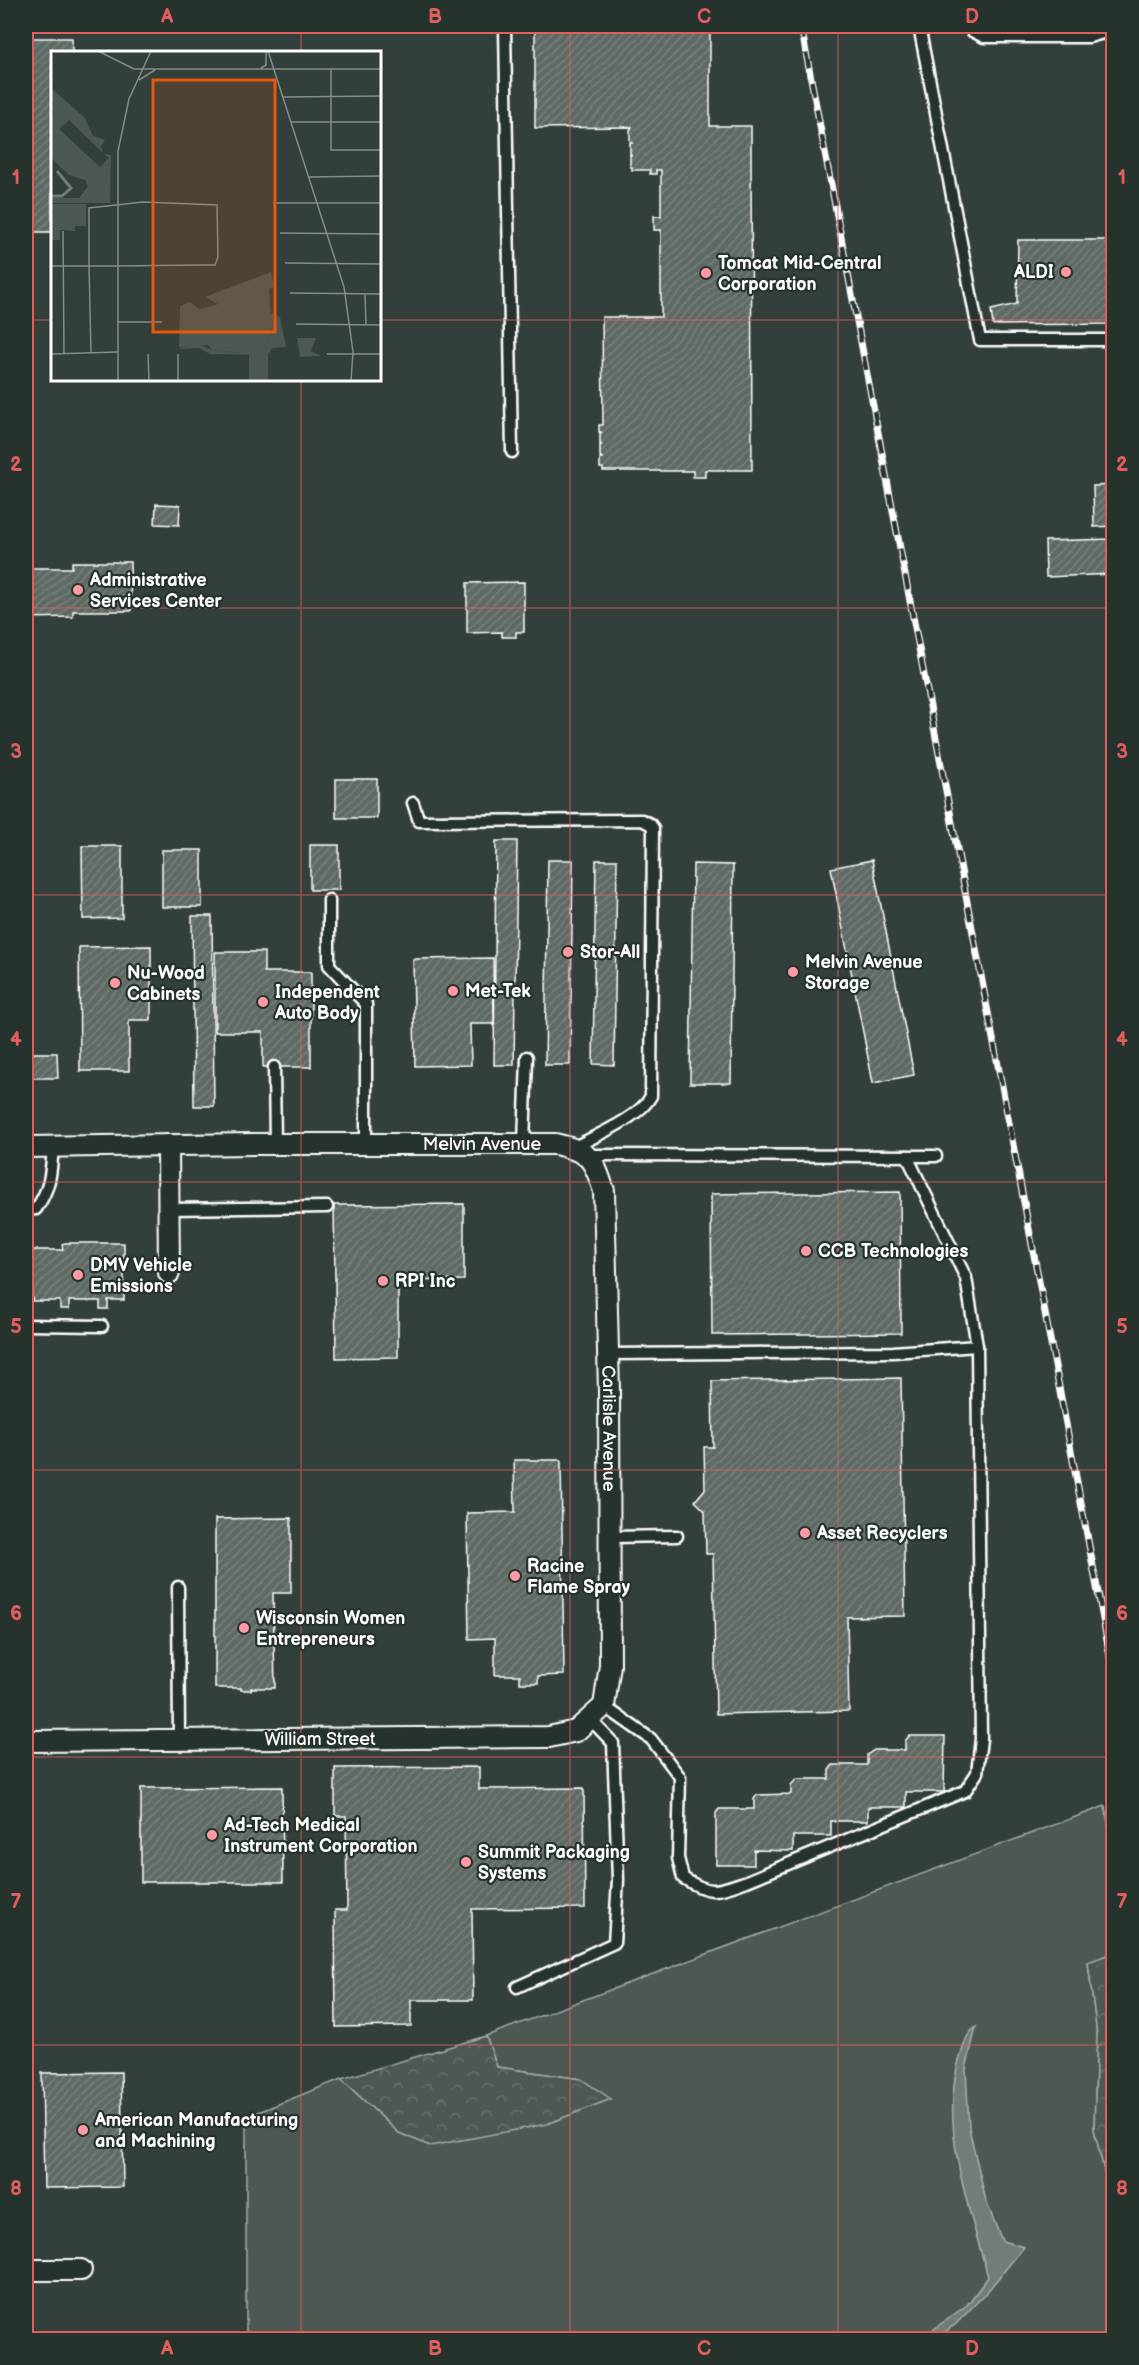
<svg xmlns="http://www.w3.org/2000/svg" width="1139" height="2365" font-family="'Balsamiq Sans',sans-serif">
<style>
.green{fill:#4d5853;stroke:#a6aca9;stroke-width:1.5}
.forest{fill:url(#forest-crowns);stroke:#a6aca9;stroke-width:1.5}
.water{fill:#737b78;stroke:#abb0ae;stroke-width:1.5}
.building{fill:url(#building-hatch);stroke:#fff;stroke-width:1.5}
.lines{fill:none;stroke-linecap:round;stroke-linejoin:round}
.lane-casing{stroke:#fff;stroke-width:15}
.street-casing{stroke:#fff;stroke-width:24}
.lane{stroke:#26332d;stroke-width:10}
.street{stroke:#26332d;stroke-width:20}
.rail-casing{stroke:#fff;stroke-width:7}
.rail{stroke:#26332d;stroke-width:4.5;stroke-dasharray:14;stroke-linecap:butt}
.grid{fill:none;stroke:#e05e5e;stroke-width:1.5;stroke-opacity:0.55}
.poi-dot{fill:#ff9aa2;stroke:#26332d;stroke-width:2}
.labels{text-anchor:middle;stroke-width:4.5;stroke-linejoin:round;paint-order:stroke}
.poi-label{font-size:18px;font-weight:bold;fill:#fff;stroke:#26332d;text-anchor:start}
.street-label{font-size:18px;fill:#fff;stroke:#26332d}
.inset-river{fill:none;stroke:#737b78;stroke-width:3}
.inset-road{fill:none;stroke:#858c89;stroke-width:1.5}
.view{fill:#e8590c;fill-opacity:0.15;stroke:#e8590c;stroke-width:3}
.inset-edge{fill:none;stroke:#fff;stroke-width:3}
.neatline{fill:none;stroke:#e05e5e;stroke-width:2}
.grid-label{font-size:20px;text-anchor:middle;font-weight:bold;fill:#e05e5e}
</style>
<defs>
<pattern id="forest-crowns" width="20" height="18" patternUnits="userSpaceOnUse" patternTransform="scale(1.5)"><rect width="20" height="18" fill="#4d5853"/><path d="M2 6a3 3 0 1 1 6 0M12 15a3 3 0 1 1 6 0" fill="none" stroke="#68716d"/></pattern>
<pattern id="building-hatch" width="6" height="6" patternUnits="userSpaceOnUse" patternTransform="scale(1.5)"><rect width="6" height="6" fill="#5f6964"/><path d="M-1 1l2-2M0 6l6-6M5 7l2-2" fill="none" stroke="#77807b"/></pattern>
</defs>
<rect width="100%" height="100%" fill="#333f3a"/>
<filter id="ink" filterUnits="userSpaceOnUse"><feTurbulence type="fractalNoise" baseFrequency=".0167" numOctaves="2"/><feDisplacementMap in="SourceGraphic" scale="12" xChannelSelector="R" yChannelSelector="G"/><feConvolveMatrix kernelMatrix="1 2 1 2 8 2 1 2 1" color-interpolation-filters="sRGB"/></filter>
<g filter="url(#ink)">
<polygon class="green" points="1105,1806 1113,1851 1113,1953 1088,1963 1097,2035 1094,2129 1108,2187 1113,2188 1113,2339 246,2339 246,2117 341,2079 399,2133 581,2079 497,2067 486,2036"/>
<g class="forest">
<polygon points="1113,1953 1114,1953 1113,2188 1108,2187 1094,2129 1097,2035 1088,1962"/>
<polygon points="486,2036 497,2067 581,2079 611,2099 547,2124 430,2146 399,2133 341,2079"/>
</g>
<path class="water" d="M976 2027 966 2069 969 2128 986 2201 1002 2241 1024 2247 986 2293 956 2324 935 2339H920L967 2305 988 2277C970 2209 937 2124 961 2054 965 2043 966 2034 976 2027Z"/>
<g class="building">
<polygon points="535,26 710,26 710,126 751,126 752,470 705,470 705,477 693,477 693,471 603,471 603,468 600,468 600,458 602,458 600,456 600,445 602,445 600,444 600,433 602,432 599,432 599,425 603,425 602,317 661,317 661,230 654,230 654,216 661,216 661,170 656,170 656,174 650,174 650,170 632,170 632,167 630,167 630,155 632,155 630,154 630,143 632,143 630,141 630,130 632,127 535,128"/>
<polygon points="26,38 72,38 72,52 52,52 52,232 26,232"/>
<polygon points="26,232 27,350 33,350 33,361 27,361 28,508 26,508"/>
<polygon points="1018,240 1114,240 1114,324 993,325 991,310 1017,304"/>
<polygon points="1114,485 1114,526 1094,527 1093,486"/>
<polygon points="156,504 180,505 179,525 155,524"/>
<polygon points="1113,539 1114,574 1046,577 1045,541"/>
<polygon points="72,562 130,562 131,611 73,611 73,617 26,618 26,568 72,568"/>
<polygon points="524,582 524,632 516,632 516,637 502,637 502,632 467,633 467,583"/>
<rect x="336" y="779" width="41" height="39"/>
<polygon points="496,841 517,841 514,1065 494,1065"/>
<rect x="310" y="845" width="29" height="45"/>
<polygon points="82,846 122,846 122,918 83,919"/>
<rect x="162" y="850" width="40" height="57"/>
<polygon points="548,860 573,860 570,1065 545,1065"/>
<polygon points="596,860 617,860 614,1065 593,1064"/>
<polygon points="872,860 914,1075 873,1083 831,868"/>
<polygon points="693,864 733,865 731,1083 690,1083"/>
<polygon points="26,915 28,915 29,1053 57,1053 58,1078 26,1078"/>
<polygon points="192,916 212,916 214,1106 194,1106"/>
<polygon points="151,946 151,1020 129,1020 129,1071 80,1071 79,947"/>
<polygon points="215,952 264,952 264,972 311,972 311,1067 263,1067 263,1032 215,1032"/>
<polygon points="493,958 494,1024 470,1024 471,1065 415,1066 413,959"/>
<polygon points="900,1192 901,1333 712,1335 711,1194"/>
<polygon points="464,1204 464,1280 398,1281 398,1357 336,1358 334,1205"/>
<polygon points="65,1243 124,1243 124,1300 108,1300 108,1309 100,1309 100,1301 69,1301 69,1309 60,1309 60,1301 32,1301 32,1250 63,1250 62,1244"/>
<polygon points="901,1378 905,1616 847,1617 849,1711 716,1714 713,1554 706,1554 705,1511 695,1501 705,1489 704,1447 713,1447 712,1381"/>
<polygon points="514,1460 561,1460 564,1675 538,1676 538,1683 520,1683 520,1675 495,1675 495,1638 469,1639 467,1513 515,1512"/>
<polygon points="291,1518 291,1593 273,1593 275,1688 251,1688 251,1690 241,1690 241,1688 215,1688 215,1519"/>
<polygon points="909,1736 945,1736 944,1792 906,1792 906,1807 868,1807 868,1821 831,1821 831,1836 793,1836 793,1851 754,1850 754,1865 716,1865 716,1813 719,1809 754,1809 754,1799 757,1795 791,1794 791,1785 797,1779 829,1779 829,1770 833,1765 867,1765 867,1755 874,1750 905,1750 905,1741"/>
<polygon points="479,1767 479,1789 584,1788 585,1908 472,1909 473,2000 411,2000 411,2026 336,2027 335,1910 347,1910 346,1816 335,1816 335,1768"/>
<polygon points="282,1787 283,1882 141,1882 141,1788"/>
<polygon points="121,2072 123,2187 44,2188 42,2073"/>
</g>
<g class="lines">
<defs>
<g id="lane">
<polyline points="505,26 512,452"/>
<polyline points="919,26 980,340 1114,340"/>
<polyline points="969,26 972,31 984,37 1089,37 1114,30"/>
<polyline points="985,26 994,29 1114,27"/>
<path d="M413 803 419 821 642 820 650 824 653 828 651 1096C640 1118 594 1136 573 1148"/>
<polyline points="329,900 329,965 366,1004 366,1145"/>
<polyline points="274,1067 275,1144"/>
<polyline points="524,1144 527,1057"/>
<polyline points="588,1155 936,1156"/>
<polyline points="168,1209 327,1207"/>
<path d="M26 1210 36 1209C51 1187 51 1172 53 1146"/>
<polyline points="26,1325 102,1326"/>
<polyline points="608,1354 893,1352 977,1346"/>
<polyline points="609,1537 677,1536"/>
<polyline points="178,1587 179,1740"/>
<path d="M604 1706 651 1739 680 1777 678 1858 683 1878C712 1896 717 1891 747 1881L965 1791 977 1773 981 1739 977 1346 966 1278 907 1156"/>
<polyline points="517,1987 614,1943 618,1880 613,1743 590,1719"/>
</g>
<g id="street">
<polyline points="168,1145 169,1273"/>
<path id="s1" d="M26 1147 254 1144H555C590 1152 593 1157 604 1191L609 1391 610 1665 604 1706 576 1731 549 1737 26 1741"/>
<polyline points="26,2270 81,2270"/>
</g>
</defs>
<use href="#lane" class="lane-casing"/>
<use href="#street" class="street-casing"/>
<use href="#lane" class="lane"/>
<use href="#street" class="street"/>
<defs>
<polyline id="rail" points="801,26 1114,1677"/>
</defs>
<use href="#rail" class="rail-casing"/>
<use href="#rail" class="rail"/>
</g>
</g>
<path class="grid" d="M301 26V52M570 26V2340M838 26V2340M26 320H52M380 320H1114M301 380V2340M26 608H1114M26 895H1114M26 1182H1114M26 1470H1114M26 1757H1114M26 2045H1114"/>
<g class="poi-dot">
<circle cx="1066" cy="272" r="6"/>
<circle cx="706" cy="273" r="6"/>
<circle cx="78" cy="590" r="6"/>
<circle cx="568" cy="952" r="6"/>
<circle cx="793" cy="972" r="6"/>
<circle cx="115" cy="983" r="6"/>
<circle cx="453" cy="991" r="6"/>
<circle cx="263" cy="1002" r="6"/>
<circle cx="806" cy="1251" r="6"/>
<circle cx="78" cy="1275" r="6"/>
<circle cx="383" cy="1281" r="6"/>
<circle cx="805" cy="1533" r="6"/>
<circle cx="515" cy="1576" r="6"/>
<circle cx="244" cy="1628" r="6"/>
<circle cx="212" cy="1835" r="6"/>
<circle cx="466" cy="1862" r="6"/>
<circle cx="83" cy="2130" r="6"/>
</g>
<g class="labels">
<g class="poi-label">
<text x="718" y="269">Tomcat Mid-Central<tspan x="718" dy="21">Corporation</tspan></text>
<text x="1054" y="278" text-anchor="end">ALDI</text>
<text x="90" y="586">Administrative<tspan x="90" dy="21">Services Center</tspan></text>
<text x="580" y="958">Stor-All</text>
<text x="805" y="968">Melvin Avenue<tspan x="805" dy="21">Storage</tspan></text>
<text x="127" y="979">Nu-Wood<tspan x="127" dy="21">Cabinets</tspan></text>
<text x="465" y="997">Met-Tek</text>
<text x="275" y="998">Independent<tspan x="275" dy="21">Auto Body</tspan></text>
<text x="818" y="1257">CCB Technologies</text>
<text x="90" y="1271">DMV Vehicle<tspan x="90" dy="21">Emissions</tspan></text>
<text x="395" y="1287">RPI Inc</text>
<text x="817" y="1539">Asset Recyclers</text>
<text x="527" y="1572">Racine<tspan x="527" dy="21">Flame Spray</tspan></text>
<text x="256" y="1624">Wisconsin Women<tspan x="256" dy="21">Entrepreneurs</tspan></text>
<text x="224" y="1831">Ad-Tech Medical<tspan x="224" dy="21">Instrument Corporation</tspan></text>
<text x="478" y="1858">Summit Packaging<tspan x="478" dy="21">Systems</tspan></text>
<text x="95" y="2126">American Manufacturing<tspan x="95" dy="21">and Machining</tspan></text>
</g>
<g class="street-label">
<text dy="6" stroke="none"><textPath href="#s1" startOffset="456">Melvin Avenue</textPath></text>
<text dy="6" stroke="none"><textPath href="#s1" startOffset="840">Carlisle Avenue</textPath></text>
<text x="320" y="1745">William Street</text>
</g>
</g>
<g transform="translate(51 51)">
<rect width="330" height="330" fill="#333f3a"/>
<path d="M0 37 34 67 42 85 54 89 50 95 52 102 18 69 8 78 49 116 58 107 53 103 60 104 59 152H0V147H28L37 135 34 129 18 124 0 107ZM0 153H35V175H24V180L9 179V189H0ZM220 221 223 236 218 238 219 256 220 262 229 266 223 267 217 294 194 297 191 302 161 299 157 294 128 296 129 255 139 251 148 258 161 255 167 253 154 246ZM246 287H265L260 300 270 305 249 306ZM198 303 217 304V330H198Z" fill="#4d5853"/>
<path d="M229 266 235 296 221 297 217 304 159 303 148 297 127 298 144 292 161 299 191 302 194 297 217 294 223 267Z" fill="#4d5853"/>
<path class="inset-river" d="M0 145H11L20 137 6 120"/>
<path class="inset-road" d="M47 0 83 18H330M217 0 293 236 302 301 300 330M210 17 215 14V1M280 18V99H330M88 29 104 19M232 46 330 45M240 71H330M258 126 330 125M222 152H330M12 180 13 303M229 182 330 183M234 212 330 213M0 215H66L148 214H164L167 206 166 154 92 151 38 157V215L40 302M239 242 330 243M314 243 315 274M66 271H111M245 273 330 274M0 303 66 301M97 303 98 330M276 303H330M67 330V100L78 48 100 0M127 330V303"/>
<path class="view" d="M102 29H224V281H102Z"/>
<rect width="330" height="330" class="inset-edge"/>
</g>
<rect width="1139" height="2365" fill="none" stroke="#26332d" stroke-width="66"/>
<rect x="33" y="33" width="1073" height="2299" class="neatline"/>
<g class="grid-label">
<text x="167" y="23">A</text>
<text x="435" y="23">B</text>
<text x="704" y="23">C</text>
<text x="972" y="23">D</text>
<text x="16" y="184">1</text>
<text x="1122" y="184">1</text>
<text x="16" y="471">2</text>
<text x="1122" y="471">2</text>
<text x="16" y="758">3</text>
<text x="1122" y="758">3</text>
<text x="16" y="1046">4</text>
<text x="1122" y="1046">4</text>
<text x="16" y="1333">5</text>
<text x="1122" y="1333">5</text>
<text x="16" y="1620">6</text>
<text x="1122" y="1620">6</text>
<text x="16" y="1908">7</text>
<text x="1122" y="1908">7</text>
<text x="16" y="2195">8</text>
<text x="1122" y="2195">8</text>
<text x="167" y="2355">A</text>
<text x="435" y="2355">B</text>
<text x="704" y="2355">C</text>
<text x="972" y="2355">D</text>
</g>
</svg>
